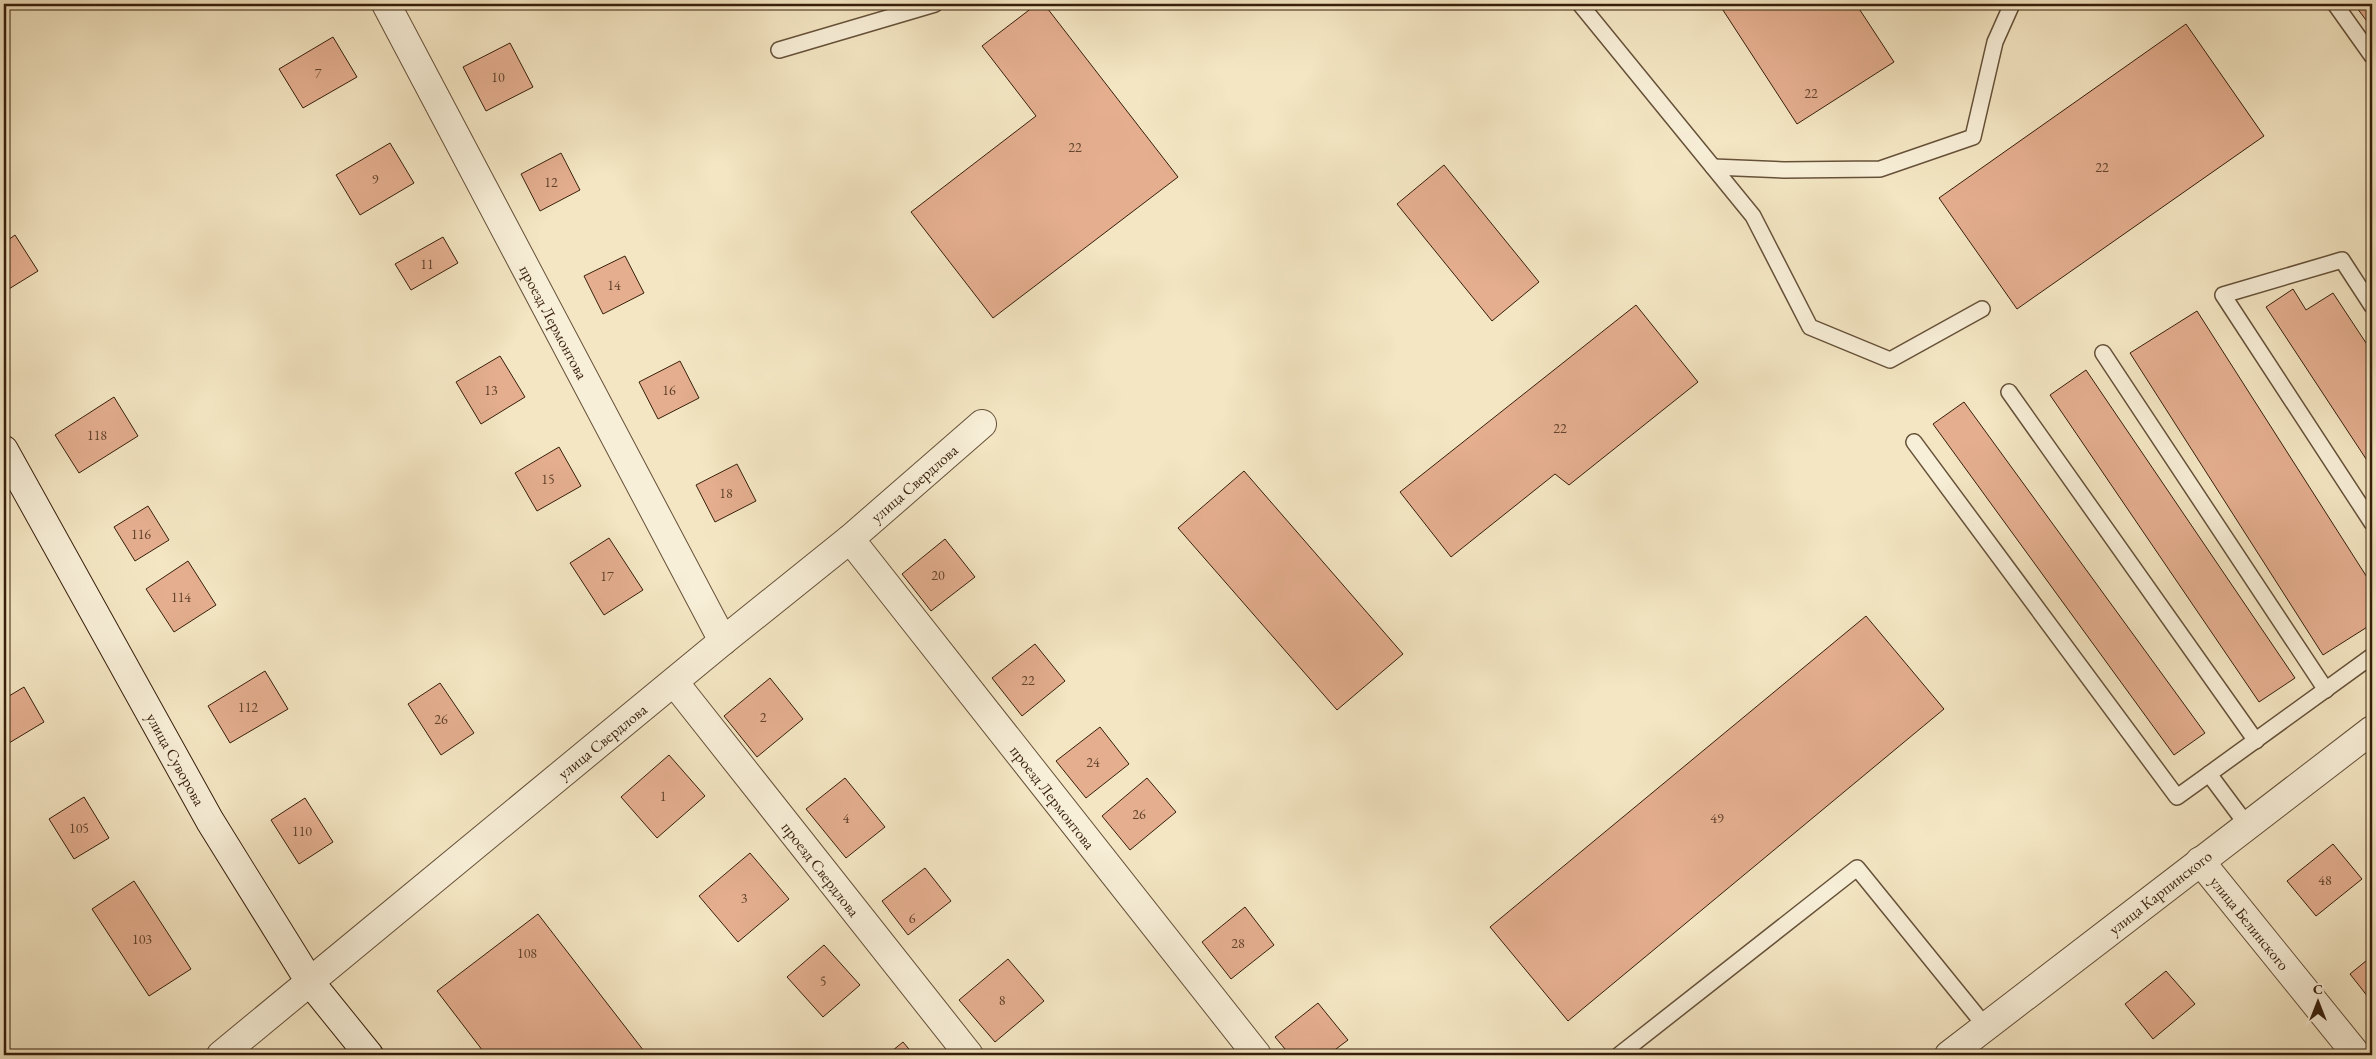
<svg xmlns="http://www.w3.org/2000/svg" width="2376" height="1059" font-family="'EB Garamond',serif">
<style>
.building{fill:#e4ae8f;stroke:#371f0b}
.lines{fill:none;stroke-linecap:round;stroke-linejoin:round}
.lane-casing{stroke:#665139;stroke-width:18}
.street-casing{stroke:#665139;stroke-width:30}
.secondary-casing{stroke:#371f0b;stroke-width:30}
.lane{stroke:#f8efd8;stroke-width:15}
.street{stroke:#f8efd8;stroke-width:28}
.secondary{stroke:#f8efd8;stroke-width:28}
.labels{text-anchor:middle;stroke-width:5;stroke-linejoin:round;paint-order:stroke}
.number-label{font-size:14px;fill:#62432c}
.street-label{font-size:16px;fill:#371f0b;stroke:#f8efd8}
</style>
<rect width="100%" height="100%" fill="#f4e6c3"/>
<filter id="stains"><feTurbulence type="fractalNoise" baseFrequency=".004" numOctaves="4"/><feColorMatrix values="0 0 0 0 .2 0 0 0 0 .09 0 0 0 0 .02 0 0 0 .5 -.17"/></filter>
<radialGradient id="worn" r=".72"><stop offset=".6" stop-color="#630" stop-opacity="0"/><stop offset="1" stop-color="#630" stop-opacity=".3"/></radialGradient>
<g class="building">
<polygon points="854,4 870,4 856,9"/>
<polygon points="1037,4 1044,4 1178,177 993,318 911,212 1036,116 982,46"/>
<polygon points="1719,4 1856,4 1894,62 1797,124"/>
<polygon points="2354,4 2372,4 2372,28"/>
<polygon points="2186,24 2264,136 2017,309 1939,198"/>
<polygon points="333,37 357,77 303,108 279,69"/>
<polygon points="510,43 533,87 486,111 463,67"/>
<polygon points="390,143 414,183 360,215 336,175"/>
<polygon points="561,153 580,190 540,211 521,174"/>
<polygon points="1444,165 1539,282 1492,321 1397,204"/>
<polygon points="15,235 38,271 4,292 4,243"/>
<polygon points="443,237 458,263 411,290 395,264"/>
<polygon points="625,256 644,293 603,314 584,276"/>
<polygon points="2293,289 2306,310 2333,293 2372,352 2372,468 2266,307"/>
<polygon points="1636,305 1698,382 1569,485 1555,474 1451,557 1400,492"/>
<polygon points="2197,311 2372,585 2372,624 2323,655 2130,353"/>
<polygon points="500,356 525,397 481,424 456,382"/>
<polygon points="680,361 699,398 658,419 639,382"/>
<polygon points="2086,370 2295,678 2259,702 2050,395"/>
<polygon points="114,397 138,436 79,473 55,435"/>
<polygon points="1964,402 2205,733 2174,755 1933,424"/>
<polygon points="559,447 581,486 537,511 515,473"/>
<polygon points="737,464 756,501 715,522 696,485"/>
<polygon points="1244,471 1403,654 1337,710 1178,528"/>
<polygon points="148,506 169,540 135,561 114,527"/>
<polygon points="609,538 643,590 604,615 570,563"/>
<polygon points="945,539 975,577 931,611 902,574"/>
<polygon points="188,561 216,605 174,632 146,589"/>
<polygon points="1866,616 1944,709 1568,1021 1490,927"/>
<polygon points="1035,644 1065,681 1022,716 992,678"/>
<polygon points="265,671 288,709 230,743 208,706"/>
<polygon points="770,678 803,719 757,757 724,716"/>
<polygon points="440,683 474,733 441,755 408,704"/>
<polygon points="24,687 44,722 4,746 4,699"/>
<polygon points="1100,727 1129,764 1086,798 1056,761"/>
<polygon points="669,755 705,796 657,838 621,797"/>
<polygon points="845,778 885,827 846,858 806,809"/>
<polygon points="1147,778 1176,812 1130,850 1102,816"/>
<polygon points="84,797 109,838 74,859 49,819"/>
<polygon points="305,798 333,842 299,864 271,820"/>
<polygon points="2333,844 2362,879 2316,916 2287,881"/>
<polygon points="750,853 789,899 738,942 699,896"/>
<polygon points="925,868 951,901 908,935 882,901"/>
<polygon points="134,881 191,969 149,996 92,909"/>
<polygon points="1245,907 1274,945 1231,979 1202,942"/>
<polygon points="538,914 647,1055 486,1055 437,991"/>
<polygon points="824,945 860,985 823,1017 787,977"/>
<polygon points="2372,956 2372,1002 2350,974"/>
<polygon points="1008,959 1044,1001 995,1042 959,1000"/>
<polygon points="2166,971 2195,1004 2153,1039 2125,1004"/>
<polygon points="1318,1003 1348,1040 1328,1055 1290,1055 1275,1037"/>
<polygon points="903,1042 914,1055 887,1055"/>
</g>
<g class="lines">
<defs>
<g id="lane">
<polyline points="1580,4 1753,216 1810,327 1890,360 1982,309"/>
<polyline points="2335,4 2372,56"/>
<polyline points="779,50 935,4"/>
<polyline points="1713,167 1784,170 1880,169 1973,137 1995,42 2012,4"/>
<polyline points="2372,306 2342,260 2223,295 2372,523"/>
<polyline points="2103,353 2326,690"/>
<polyline points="2009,392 2256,741"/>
<polyline points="1914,442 2177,797 2209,774"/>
<polyline points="2247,825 2209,774 2372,656"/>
<polyline points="1619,1055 1857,868 1986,1027"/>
</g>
<g id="street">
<polyline points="386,4 723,641"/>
<polyline points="850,539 1257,1055"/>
<polyline points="674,682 969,1055"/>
<polyline points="2200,861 2357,1055"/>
<polyline points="221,1055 723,641 850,539 982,424"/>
<polyline points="1949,1055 2372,730"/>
</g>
<polyline id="secondary" points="4,450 210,821 310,982 369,1055"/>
</defs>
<use href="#lane" class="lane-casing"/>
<use href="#street" class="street-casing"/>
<use href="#secondary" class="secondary-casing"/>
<use href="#lane" class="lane"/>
<use href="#street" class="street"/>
<use href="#secondary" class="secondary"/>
</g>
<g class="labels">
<g class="number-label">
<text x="318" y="78">7</text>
<text x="498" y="82">10</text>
<text x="1811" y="98">22</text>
<text x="1075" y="152">22</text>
<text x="2102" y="172">22</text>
<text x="375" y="184">9</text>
<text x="551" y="187">12</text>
<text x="427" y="269">11</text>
<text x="614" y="290">14</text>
<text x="491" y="395">13</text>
<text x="669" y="395">16</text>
<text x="1560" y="433">22</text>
<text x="97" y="440">118</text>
<text x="548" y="484">15</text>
<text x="726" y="498">18</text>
<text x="141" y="539">116</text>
<text x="938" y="580">20</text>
<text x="607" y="581">17</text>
<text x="181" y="602">114</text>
<text x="1028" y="685">22</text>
<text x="248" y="712">112</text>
<text x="763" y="722">2</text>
<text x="441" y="724">26</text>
<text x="1093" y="767">24</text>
<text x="663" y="801">1</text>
<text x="1139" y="819">26</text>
<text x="846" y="823">4</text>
<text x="1717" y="823">49</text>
<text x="79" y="833">105</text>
<text x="302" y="836">110</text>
<text x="2325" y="885">48</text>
<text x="744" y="903">3</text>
<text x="912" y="923">6</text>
<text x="142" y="944">103</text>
<text x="1238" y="948">28</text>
<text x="527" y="958">108</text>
<text x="823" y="986">5</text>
<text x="1002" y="1005">8</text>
</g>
<g class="street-label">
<text transform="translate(554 322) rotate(62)" y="6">проезд Лермонтова</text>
<text transform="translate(914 483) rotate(-41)" y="6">улица Свердлова</text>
<text transform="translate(602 741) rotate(-39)" y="6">улица Свердлова</text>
<text transform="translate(176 759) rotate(61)" y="6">улица Суворова</text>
<text transform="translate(1053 797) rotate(52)" y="6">проезд Лермонтова</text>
<text transform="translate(821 869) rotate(52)" y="6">проезд Свердлова</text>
<text transform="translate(2160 892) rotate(-38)" y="6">улица Карпинского</text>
<text transform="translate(2250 923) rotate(51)" y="6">улица Белинского</text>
</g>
</g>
<rect width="2376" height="1059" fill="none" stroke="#f4e6c3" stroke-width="20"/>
<rect x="5" y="5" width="2366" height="1049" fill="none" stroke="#371f0b" stroke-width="2.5"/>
<rect x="10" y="10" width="2356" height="1039" fill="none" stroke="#371f0b"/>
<g transform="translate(2318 1002)" stroke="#f8efd8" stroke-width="4" paint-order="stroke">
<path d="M0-4L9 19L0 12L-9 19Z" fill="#371f0b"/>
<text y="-8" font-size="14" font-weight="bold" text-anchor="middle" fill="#371f0b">С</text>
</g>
<rect width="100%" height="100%" filter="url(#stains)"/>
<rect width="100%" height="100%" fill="url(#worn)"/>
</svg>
